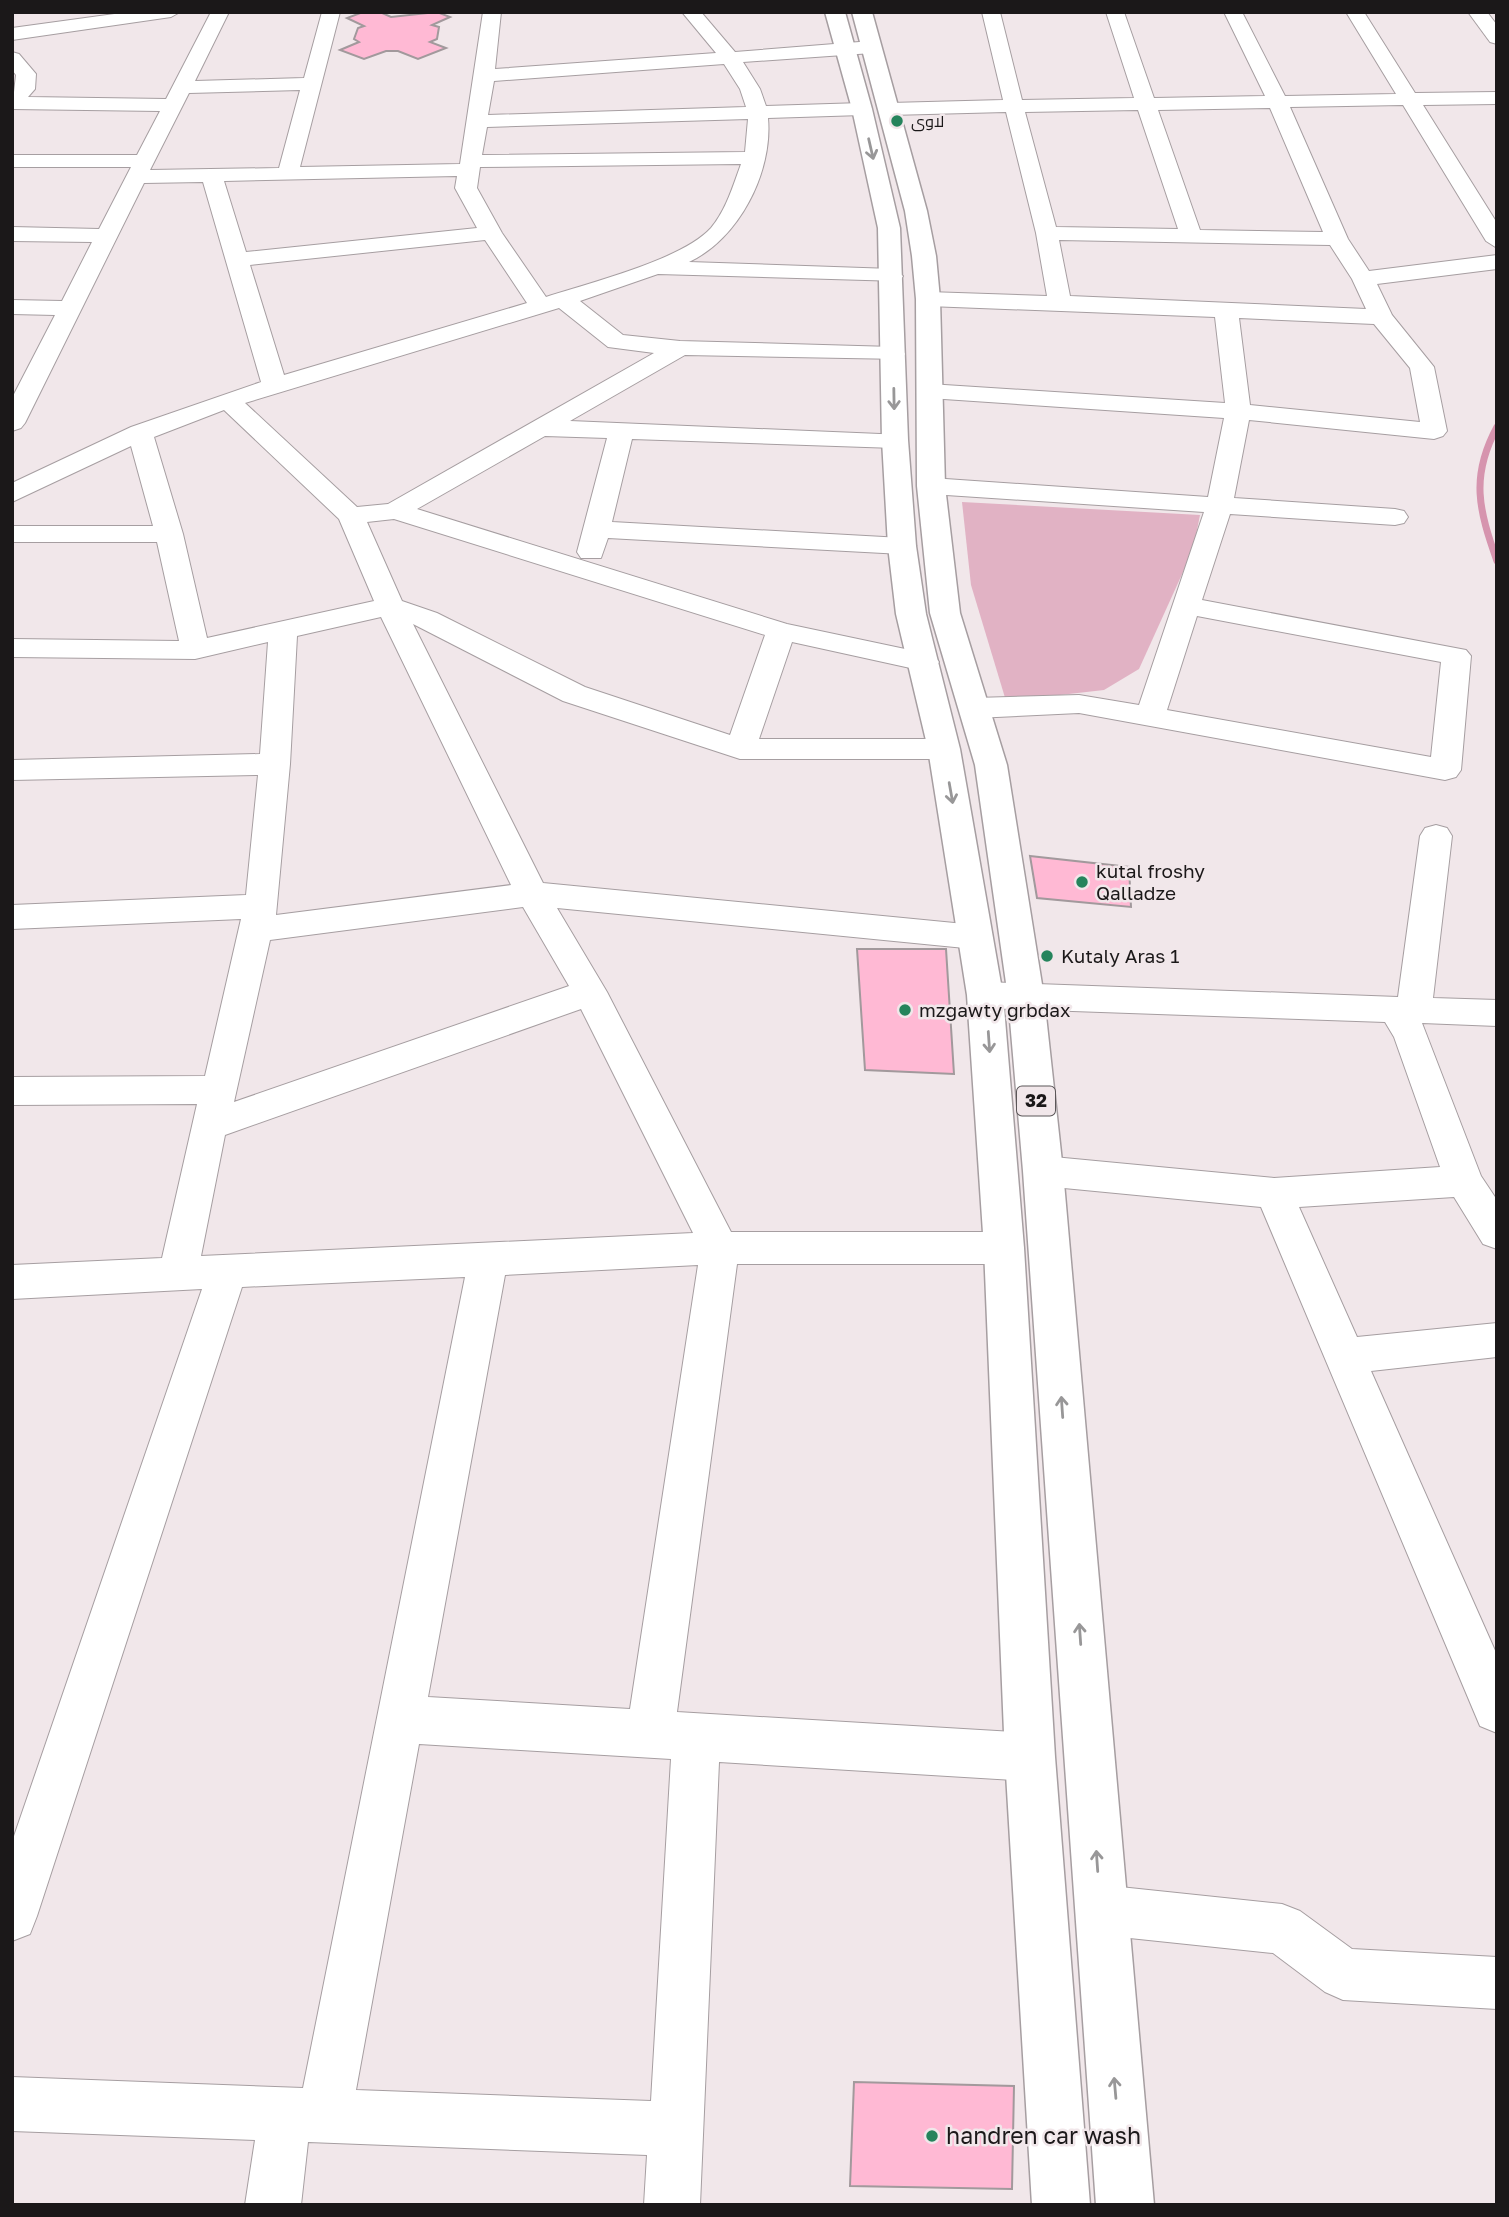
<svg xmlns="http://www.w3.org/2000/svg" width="1509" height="2217" font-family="'Golos Text',Cairo,sans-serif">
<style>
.green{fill:#e1b2c4}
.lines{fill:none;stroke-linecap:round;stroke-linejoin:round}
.stream{stroke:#d694ae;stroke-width:7}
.building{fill:#ffb9d4;stroke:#a2999c;stroke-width:2}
.minor-casing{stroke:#a69ea1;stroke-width:2}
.major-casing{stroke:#a69ea1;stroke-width:3}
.minor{fill:#fff;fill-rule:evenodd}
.major{fill:#fff;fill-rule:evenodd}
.oneway{stroke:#989798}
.poi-dot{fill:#25845c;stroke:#f1e7ea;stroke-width:2.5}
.labels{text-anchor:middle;stroke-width:5;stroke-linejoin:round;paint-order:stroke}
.far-poi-label{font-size:16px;fill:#1b1819;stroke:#f1e7ea;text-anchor:start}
.shield{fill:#f1e7ea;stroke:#5b5658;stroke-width:2}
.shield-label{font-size:18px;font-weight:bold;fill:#1b1819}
.poi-label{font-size:19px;fill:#1b1819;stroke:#f1e7ea;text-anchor:start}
.near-poi-label{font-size:23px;fill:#1b1819;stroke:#f1e7ea;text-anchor:start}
</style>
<rect width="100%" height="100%" fill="#f1e7ea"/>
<polygon class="green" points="962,502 1200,515 1193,550 1139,669 1104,690 1006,701 971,585"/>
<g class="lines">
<path class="stream" d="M1497 427C1470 477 1479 510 1497 561"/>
</g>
<g class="building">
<polygon points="363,12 380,12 391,17 437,12 450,17 432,25 439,27 437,39 430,42 446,48 418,59 398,51 386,51 364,59 340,50 359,42 354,39 358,28 364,26 347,18"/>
<polygon points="1030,856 1129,867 1131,907 1037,898"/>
<polygon points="857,949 946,949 954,1074 865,1070"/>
<polygon points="854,2082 1014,2086 1012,2189 850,2186"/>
</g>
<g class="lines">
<defs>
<g id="minor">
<polygon points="129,12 180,12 171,17 12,40 12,28"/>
<path d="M211 12H229L195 81 304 78 322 12H340L300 167 460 164 483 12H501L495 69 716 53 682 12H701L735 52 872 41 881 47 872 53 743 62 760 89 766 106 862 103 872 109 862 115 768 118C773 172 739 239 689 262L892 269 903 276 900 281 658 274 580 301 623 335 680 341 893 347 902 349 905 354 902 359 685 355 570 421 904 435 908 440 904 445 895 448 632 439 612 522 902 538 912 540 916 546 912 552 902 554 608 538 601 558H581L577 552 607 438 545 436 417 509 787 624 924 653 934 656 939 662 934 668 924 671 792 642 759 739H944L955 742 959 749 955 756 944 759H740L563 701 413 624 543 883 975 925 987 928 992 937 987 946 975 949 557 908 607 992 731 1232H1004L1018 1237 1024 1248 1018 1259 1004 1264H737L677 1712 1030 1733 1047 1740 1054 1757 1047 1774 1030 1781 719 1762 700 2205H644L647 2155 308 2142 301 2205H245L255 2140 12 2131V2077L303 2088 465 1277 242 1287 37 1916 30 1934 12 1941V1842L202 1289 12 1299V1265L162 1258 197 1104 12 1105V1077L205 1076 241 919 12 929V905L246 895 258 775 12 780V760L260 754 268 642 195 659 12 657V639L179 641 157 542H12V526H153L131 446 12 502V483L131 427 261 382 203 182 144 183 25 423 21 428 12 431V398L55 315 12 314V300L62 301 92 242 12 241V227L99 229 131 167H12V155H137L160 111 12 109 16 75 12 70V52L19 54 36 74 35 89 28 97 166 99ZM724 64 740 89 746 107 488 115 494 81ZM300 90 279 168 150 170 189 93ZM748 119 745 152 482 155 487 127ZM741 164C733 186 726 210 711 228 682 260 589 283 546 297L502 233 477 188 480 167ZM457 176 455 188 477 228 246 252 224 181ZM485 240 527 303 284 375 250 265ZM559 308 608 347 654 353 388 504 357 507 245 403ZM224 410 339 519 374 601 207 638 183 534 154 437ZM394 519 765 635 730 735 585 687 437 613 402 601 367 522ZM381 617 511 885 276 915 290 764 297 636ZM523 907 569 986 234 1102 270 940ZM581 1009 693 1233 201 1256 225 1135ZM698 1265 630 1709 428 1697 505 1275ZM419 1744 671 1759 651 2101 356 2090Z"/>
<path d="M982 12H1000L1022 100 1134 98 1106 12H1124L1154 98 1265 96 1224 12H1242L1285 96 1396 94 1346 12H1364L1415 93 1497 92V104L1423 105 1497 223V248L1486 241 1403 105 1290 107 1348 239 1369 271 1497 255V269L1377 284 1392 315 1434 367 1447 431 1443 436 1434 439 1249 420 1234 498 1395 509 1404 511 1408 517 1404 523 1395 525 1230 514 1202 600 1466 650 1471 656 1461 770 1456 777 1445 780 1079 713 975 718 964 715 960 708 964 701 975 698 1079 695 1139 705 1204 512 931 494 922 492 918 486 922 480 931 478 1208 497 1224 418 929 398 920 396 917 391 920 386 929 384 1225 403 1215 317 928 306 920 304 916 299 920 294 928 292 1047 296 1036 233 1006 112 890 115 880 109 890 103 1003 100ZM1270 108 1323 232 1200 230 1158 110ZM1138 110 1178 229 1056 227 1025 112ZM1059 240 1330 245 1352 279 1366 309 1070 296ZM1239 318 1374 324 1410 368 1420 422 1250 405ZM1197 616 1441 662 1431 757 1167 710Z"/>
<polygon points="1468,12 1487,12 1497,25 1497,44 1490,42"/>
<polygon points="1436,825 1447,828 1452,836 1433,998 1497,1000 1497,1026 1422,1023 1481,1176 1497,1200 1497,1249 1483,1244 1454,1197 1299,1207 1357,1337 1497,1323 1497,1357 1371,1371 1497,1655 1497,1733 1480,1726 1261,1207 1043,1186 1030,1182 1024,1171 1030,1160 1043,1156 1274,1178 1440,1167 1394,1037 1385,1022 985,1008 973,1004 968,995 973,986 985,982 1398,997 1420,836 1425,828"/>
<polygon points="1101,1885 1282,1904 1300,1911 1352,1949 1497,1957 1497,2009 1343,2000 1325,1992 1273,1953 1101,1935 1083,1928 1076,1910 1083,1892"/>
</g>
<g id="major">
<polygon points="825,12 845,12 872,109 900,228 908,440 916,546 926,614 960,749 1003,995 1024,1248 1055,1757 1090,2205 1032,2205 1005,1757 984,1248 967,995 928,749 896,614 888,546 882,440 878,228 852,109"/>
<polygon points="852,12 872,12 927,211 936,256 940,299 945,486 960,613 1007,765 1044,997 1063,1171 1154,2205 1096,2205 1023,1171 1008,997 975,765 930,613 917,486 916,299 912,256 905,211"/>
</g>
</defs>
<use href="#minor" class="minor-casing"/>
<use href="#major" class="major-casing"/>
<use href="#minor" class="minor"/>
<use href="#major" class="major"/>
</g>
<defs><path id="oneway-shaft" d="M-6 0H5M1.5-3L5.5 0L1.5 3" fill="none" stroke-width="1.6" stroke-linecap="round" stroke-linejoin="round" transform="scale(1.75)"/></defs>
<g class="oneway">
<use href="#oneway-shaft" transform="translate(871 149) rotate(77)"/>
<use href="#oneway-shaft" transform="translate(894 399) rotate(89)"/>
<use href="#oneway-shaft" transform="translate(951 793) rotate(80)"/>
<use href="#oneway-shaft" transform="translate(989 1042) rotate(86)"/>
<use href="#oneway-shaft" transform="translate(1062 1407) rotate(-94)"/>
<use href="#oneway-shaft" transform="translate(1080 1634) rotate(-94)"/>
<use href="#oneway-shaft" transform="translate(1097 1861) rotate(-94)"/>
<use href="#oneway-shaft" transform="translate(1115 2088) rotate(-95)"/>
</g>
<g class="poi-dot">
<circle cx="897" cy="121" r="7"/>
<circle cx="1082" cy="882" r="7"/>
<circle cx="1047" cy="956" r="7"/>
<circle cx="905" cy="1010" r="7"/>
<circle cx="932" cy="2136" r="7"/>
</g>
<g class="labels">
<g class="far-poi-label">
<text x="911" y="127">لاوی</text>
</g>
<rect class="shield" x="1017" y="1086.5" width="38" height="29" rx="5"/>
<g class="shield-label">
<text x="1036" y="1107">32</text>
</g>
<g class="poi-label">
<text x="1096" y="878">kutal froshy<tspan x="1096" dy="22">Qalladze</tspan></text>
<text x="1061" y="963">Kutaly Aras 1</text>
<text x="919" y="1017">mzgawty grbdax</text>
</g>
<g class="near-poi-label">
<text x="946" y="2144">handren car wash</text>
</g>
</g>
<rect width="1509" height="2217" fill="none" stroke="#1b1819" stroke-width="28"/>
</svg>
